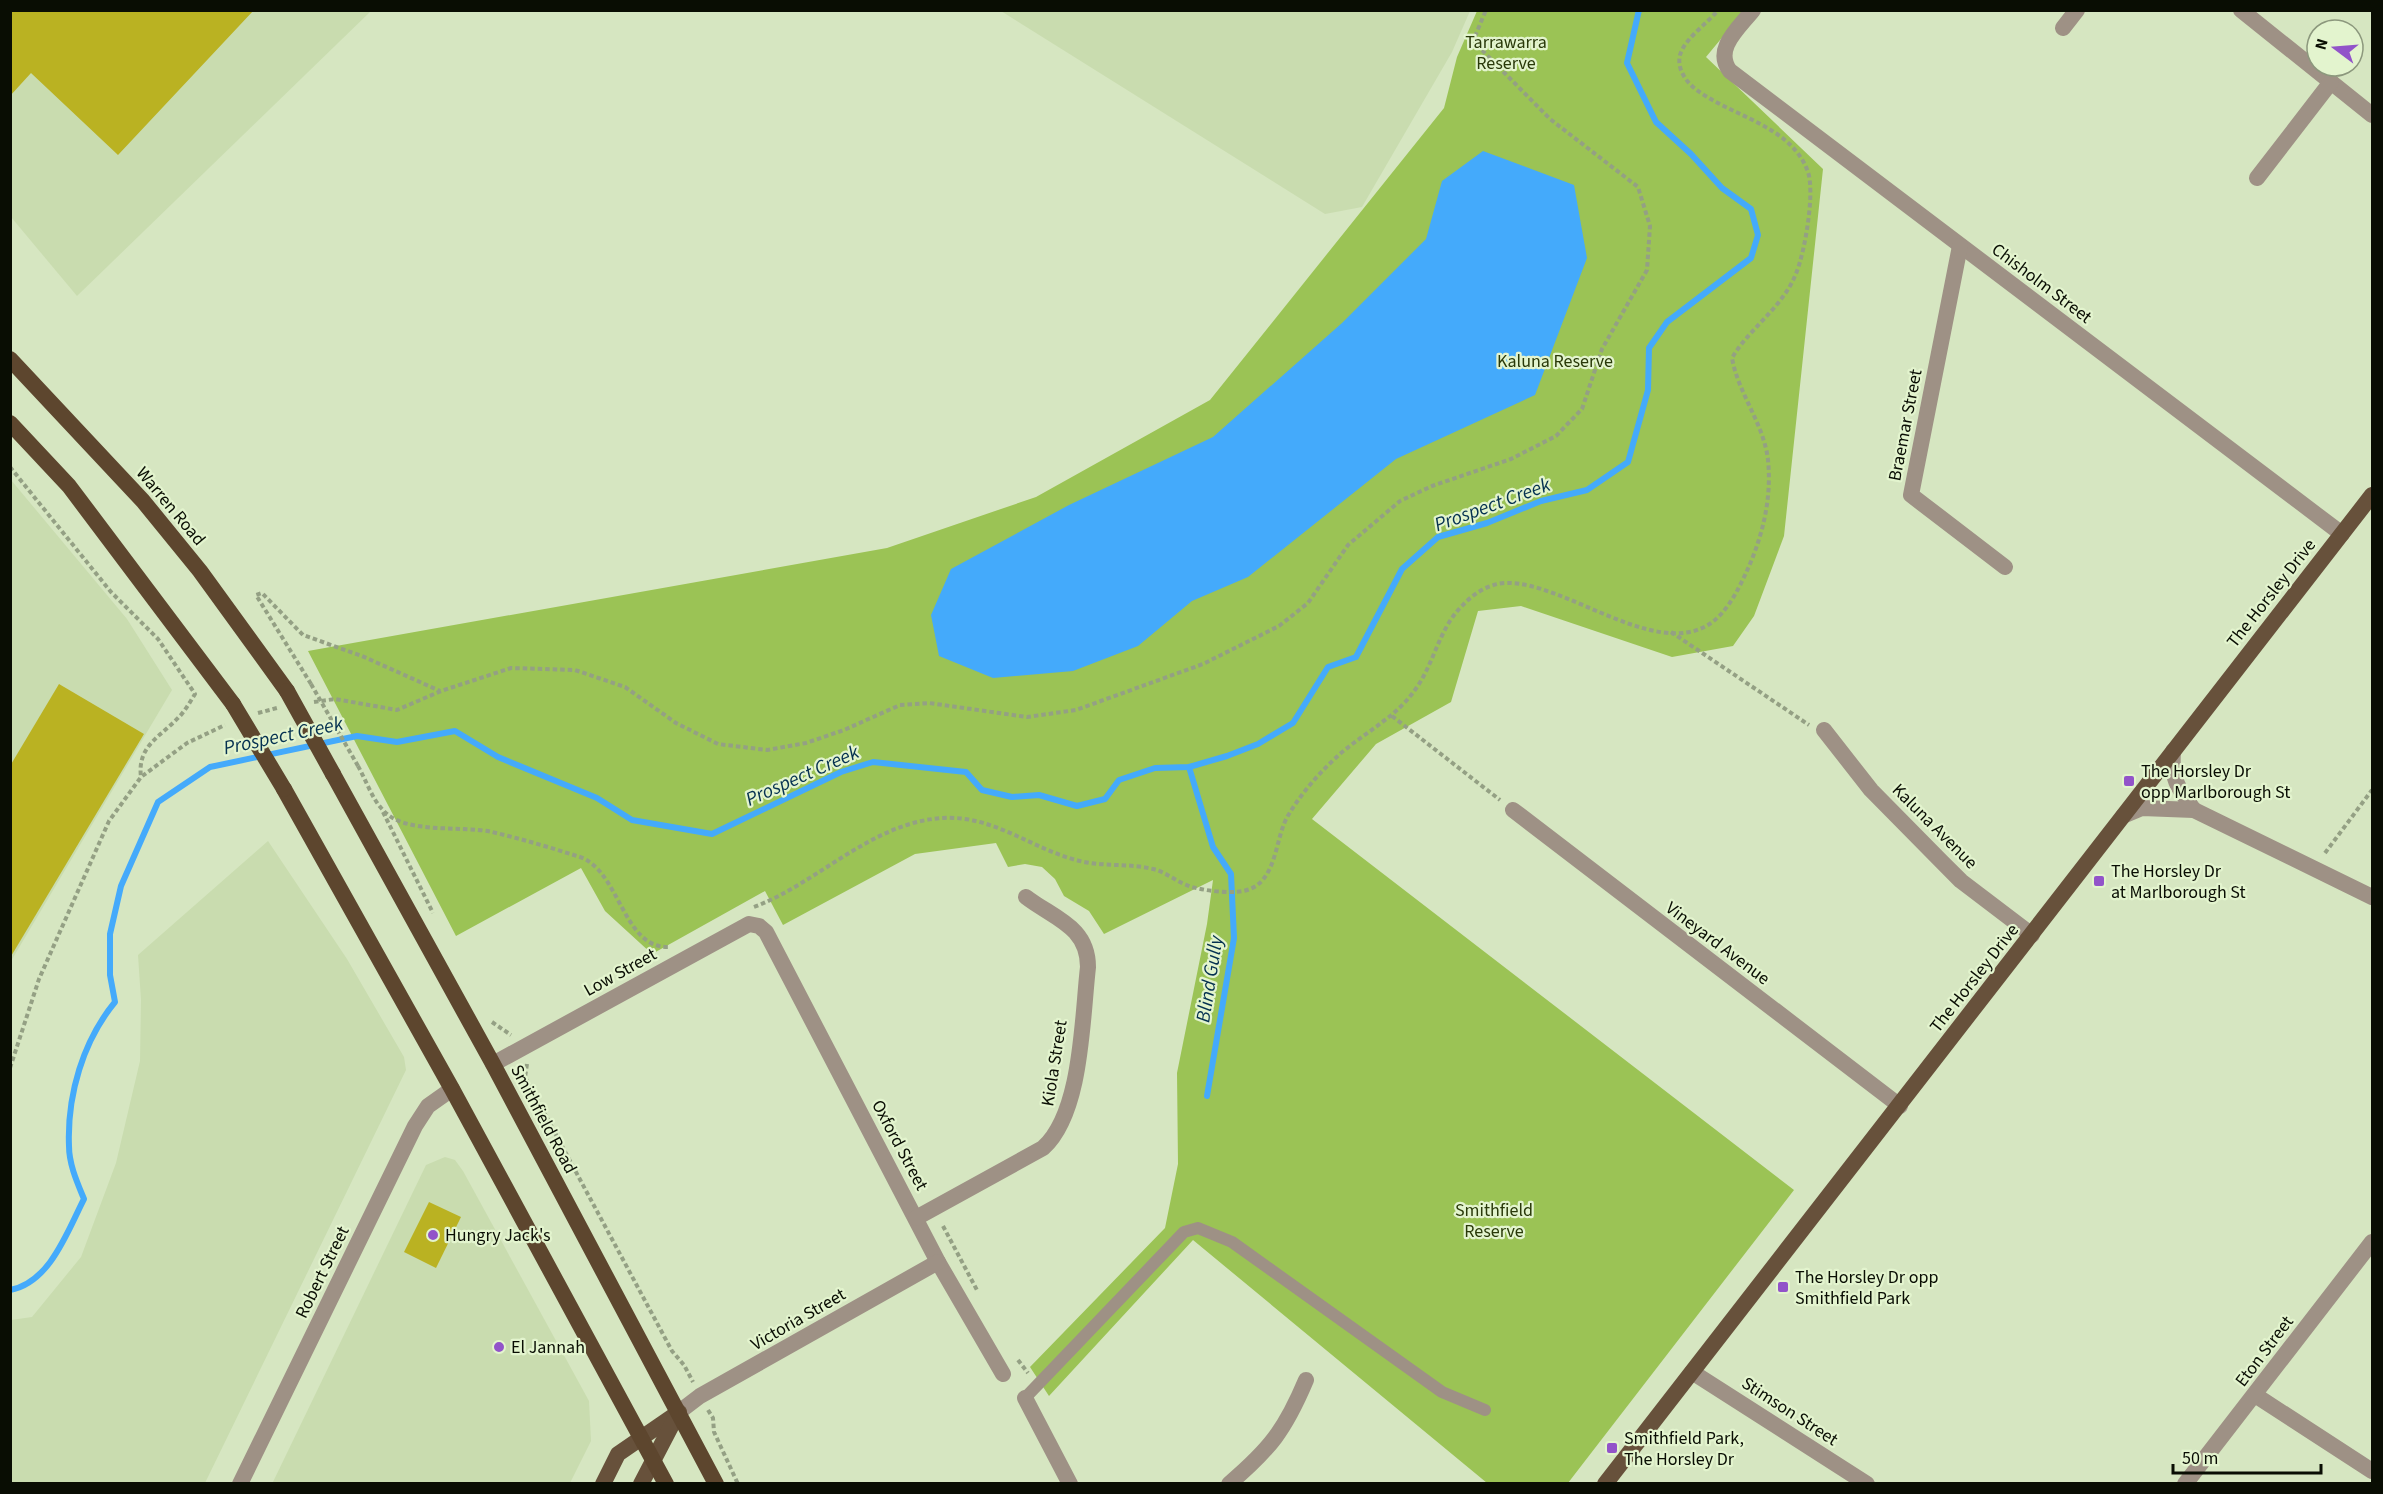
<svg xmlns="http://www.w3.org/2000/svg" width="2383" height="1494" font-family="'Source Sans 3',sans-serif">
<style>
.built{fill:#c9dcaf}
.green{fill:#9bc355}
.water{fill:#44aafb}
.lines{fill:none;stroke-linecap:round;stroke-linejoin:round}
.stream{stroke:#44aafb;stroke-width:6}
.building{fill:#bab222}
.path{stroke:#94a084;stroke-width:4;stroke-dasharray:4.5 3;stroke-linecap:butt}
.service{stroke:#9e9185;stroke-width:12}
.minor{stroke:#9e9185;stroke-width:16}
.primary{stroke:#67513b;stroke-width:16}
.trunk{stroke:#5d462e;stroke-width:16}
.path-bridge{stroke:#94a084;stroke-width:4;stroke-dasharray:4.5 3;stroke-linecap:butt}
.trunk-bridge{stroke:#5d462e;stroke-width:16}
.poi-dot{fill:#9253c9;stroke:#e3f4ce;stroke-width:2}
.labels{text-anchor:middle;stroke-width:4.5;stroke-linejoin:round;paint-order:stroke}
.park-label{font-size:18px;fill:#293909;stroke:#e3f4ce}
.street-label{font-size:18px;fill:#090d03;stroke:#e3f4ce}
.poi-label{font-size:18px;fill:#090d03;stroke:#e3f4ce;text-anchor:start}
.water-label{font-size:20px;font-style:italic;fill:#053150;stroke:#e3f4ce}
</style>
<rect width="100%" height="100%" fill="#d6e6c1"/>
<g class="built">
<polygon points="10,11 371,11 77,296 11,217"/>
<polygon points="1001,11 1470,10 1470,11 1452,52 1362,207 1325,214"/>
<polygon points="11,480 127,619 172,690 11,961"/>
<polygon points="268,841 347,959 404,1057 406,1070 205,1483 11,1483 11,1320 32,1317 81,1257 116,1163 140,1061 141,1000 138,955"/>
<polygon points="445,1157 455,1160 463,1171 589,1401 591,1441 570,1483 272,1484 426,1165"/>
</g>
<polygon class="green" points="1477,11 1744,11 1706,57 1823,169 1784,536 1754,616 1733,646 1672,657 1521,606 1478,611 1451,702 1376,744 1312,819 1794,1190 1568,1483 1487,1483 1193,1240 1049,1396 1030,1367 1165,1228 1178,1164 1177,1073 1207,924 1213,880 1104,934 1089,911 1064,896 1055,879 1042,867 1025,864 1008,867 996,843 915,854 783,925 765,891 652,954 605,911 581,868 456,936 308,651 887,548 1036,497 1210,400 1444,108 1457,57"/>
<polygon class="water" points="1483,151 1574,185 1587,258 1535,395 1396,459 1248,577 1192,601 1138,646 1073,671 993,678 939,656 931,615 951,569 1069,505 1213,437 1342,323 1426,239 1442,181"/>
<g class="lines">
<g class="stream">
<polyline points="1189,767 1213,847 1231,874 1234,938 1207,1096"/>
<path d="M10 1290C50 1283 68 1230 84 1199 77 1182 69 1164 69 1146 67 1095 83 1041 115 1002L110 975V934L121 886 158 802 210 767 357 736 397 742 455 731 498 757 597 798 632 820 712 834 841 772 873 762 966 772 982 790 1012 797 1039 795 1077 806 1105 799 1119 780 1155 768 1189 767 1227 756 1258 744 1293 723 1328 667 1356 657 1402 569 1438 537 1487 523 1541 501 1587 490 1628 462 1648 390 1649 348 1667 322 1751 258 1758 235 1751 209 1722 188 1691 154 1656 122 1627 63 1639 10"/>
</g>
</g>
<g class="building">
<polygon points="10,10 254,10 118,155 31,73 10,96"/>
<polygon points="59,684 144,734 10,958 10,766"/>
<polygon points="429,1202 461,1217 436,1268 404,1252"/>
</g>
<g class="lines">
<g class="path">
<path d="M10 467 111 592 158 639 195 694C190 702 185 711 179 717 160 737 137 746 141 777"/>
<polyline points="1671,632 1809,725"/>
<polyline points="311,684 256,595 262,593 303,635 362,656 440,691"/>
<polyline points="314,702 335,699 397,710 441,691 511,668 575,670 625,687 676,723 718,744 767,750 806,743 844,730 900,705 929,703 1027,717 1076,710 1203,664 1279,626 1308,603 1348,545 1400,501 1432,486 1511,459 1556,436 1582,409 1602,349 1647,270 1650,226 1638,187 1550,119 1473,41 1486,10"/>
<polyline points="258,713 277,708"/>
<polyline points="1392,716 1500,800"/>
<path d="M358 766C366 780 372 799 383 810 404 835 462 825 492 832 522 839 552 848 580 857 620 871 623 949 669 947"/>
<polyline points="383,812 433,913"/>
<polyline points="2325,853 2372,790"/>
<path d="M754 907C818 883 872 822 943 818 994 815 1033 850 1080 861 1104 867 1129 863 1153 869 1166 872 1178 883 1192 887 1207 891 1235 895 1250 889 1278 878 1275 835 1289 814 1303 791 1321 771 1341 753 1367 731 1398 716 1417 687 1435 661 1439 628 1463 605 1474 593 1490 583 1507 583 1565 582 1653 658 1708 625 1726 614 1737 592 1746 573 1762 538 1772 500 1768 460 1764 424 1738 393 1732 358 1750 327 1784 307 1797 271 1805 250 1815 193 1808 172 1791 124 1728 116 1693 87 1684 79 1677 67 1680 55 1685 38 1707 24 1718 10"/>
<polyline points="492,1022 511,1035"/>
<polyline points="527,1064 525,1077 672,1351 684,1365 693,1382"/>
<polyline points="10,1068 39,979 109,821 141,777 187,743 225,725"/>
<polyline points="943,1226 978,1292"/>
<polyline points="1018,1360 1028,1373"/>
<polyline points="708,1410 713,1418 714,1432 738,1484"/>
</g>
<polyline class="service" points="1025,1398 1184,1232 1198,1228 1232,1242 1442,1392 1485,1410"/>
<g class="minor">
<path d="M1753 10C1739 28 1713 49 1730 71L2342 534"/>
<polyline points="2241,10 2372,115"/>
<polyline points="2063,28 2077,10"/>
<polyline points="2257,178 2331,82"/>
<polyline points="1960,246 1911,495 2005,567"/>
<polyline points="1824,730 1871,790 1942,862 1961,881 2032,935"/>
<path d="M2173 751C2171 780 2178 788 2194 810"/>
<polyline points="1513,810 1900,1106"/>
<polyline points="2123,816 2142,808 2194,810 2372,897"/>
<polyline points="493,1064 749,924 759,926 766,932 938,1262 1003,1374"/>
<path d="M916 1218 1043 1148C1082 1113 1082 1019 1088 967 1088 926 1053 918 1026 897"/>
<polyline points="1692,1372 1867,1484"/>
<polyline points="2255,1395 2372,1471"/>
<polyline points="1025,1398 1070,1484"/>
<polyline points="679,1412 700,1396 938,1262"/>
<polyline points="240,1484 415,1126 428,1106 452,1089"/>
<path d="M1229 1484C1270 1449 1285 1430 1306 1380"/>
<polyline points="2185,1484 2372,1242"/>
</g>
<g class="primary">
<polyline points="603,1484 618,1454 679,1412"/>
<polyline points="641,1484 677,1415"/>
<polyline points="1605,1484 2372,495"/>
</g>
<g class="trunk">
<polyline points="10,359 143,501 200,571 287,691"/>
<polyline points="10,423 69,486 233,704"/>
<polyline points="333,774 493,1064 716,1484"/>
<polyline points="284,789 452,1089 666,1484"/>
</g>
<polyline class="path-bridge" points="311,684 358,766"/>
<g class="trunk-bridge">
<polyline points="287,691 333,774"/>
<polyline points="233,704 284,789"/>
</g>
</g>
<g class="poi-dot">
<rect x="2123" y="775" width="12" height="12" rx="3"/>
<rect x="2093" y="875" width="12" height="12" rx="3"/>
<circle cx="433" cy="1235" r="6"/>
<rect x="1777" y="1281" width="12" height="12" rx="3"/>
<circle cx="499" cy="1347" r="6"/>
<rect x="1606" y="1442" width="12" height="12" rx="3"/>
</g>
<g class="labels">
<g class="park-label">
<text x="1506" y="48">Tarrawarra<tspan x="1506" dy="21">Reserve</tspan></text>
<text x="1555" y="367">Kaluna Reserve</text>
<text x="1494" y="1216">Smithfield<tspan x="1494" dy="21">Reserve</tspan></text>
</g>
<g class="street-label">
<text transform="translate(2042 283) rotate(37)" y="6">Chisholm Street</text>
<text transform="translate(1905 425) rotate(-79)" y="6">Braemar Street</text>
<text transform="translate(171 506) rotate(50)" y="6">Warren Road</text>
<text transform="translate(2271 593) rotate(-52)" y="6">The Horsley Drive</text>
<text transform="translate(1935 826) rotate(45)" y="6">Kaluna Avenue</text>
<text transform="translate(1718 943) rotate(37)" y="6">Vineyard Avenue</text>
<text transform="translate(620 972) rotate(-29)" y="6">Low Street</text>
<text transform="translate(1974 978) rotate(-52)" y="6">The Horsley Drive</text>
<text transform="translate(1054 1063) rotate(-81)" y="6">Kiola Street</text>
<text transform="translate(544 1119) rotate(62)" y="6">Smithfield Road</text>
<text transform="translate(900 1145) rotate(62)" y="6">Oxford Street</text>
<text transform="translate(322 1272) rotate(-64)" y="6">Robert Street</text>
<text transform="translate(798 1319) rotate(-30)" y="6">Victoria Street</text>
<text transform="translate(2264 1351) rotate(-53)" y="6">Eton Street</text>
<text transform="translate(1790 1411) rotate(33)" y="6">Stimson Street</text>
</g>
<g class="poi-label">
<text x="2141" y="777">The Horsley Dr<tspan x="2141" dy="21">opp Marlborough St</tspan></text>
<text x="2111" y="877">The Horsley Dr<tspan x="2111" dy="21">at Marlborough St</tspan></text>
<text x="445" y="1241">Hungry Jack's</text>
<text x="1795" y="1283">The Horsley Dr opp<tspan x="1795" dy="21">Smithfield Park</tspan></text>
<text x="511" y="1353">El Jannah</text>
<text x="1624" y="1444">Smithfield Park,<tspan x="1624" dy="21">The Horsley Dr</tspan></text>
</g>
<g class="water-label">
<text transform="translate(1492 504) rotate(-20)" y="7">Prospect Creek</text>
<text transform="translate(283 735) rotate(-12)" y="7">Prospect Creek</text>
<text transform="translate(802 775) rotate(-24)" y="7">Prospect Creek</text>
<text transform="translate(1209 979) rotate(-81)" y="7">Blind Gully</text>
</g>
</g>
<rect width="2383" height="1494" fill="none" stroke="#090d03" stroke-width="24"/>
<g transform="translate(2335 48) rotate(286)"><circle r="28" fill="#e3f4ce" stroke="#8c987d" stroke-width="1.5"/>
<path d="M0-4.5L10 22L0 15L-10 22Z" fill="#9253c9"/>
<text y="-9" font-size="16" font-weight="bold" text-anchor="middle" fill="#090d03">N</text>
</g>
<path d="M2173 1464v9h148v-9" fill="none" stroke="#090d03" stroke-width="3"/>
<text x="2182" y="1464" font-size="18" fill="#090d03" stroke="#e3f4ce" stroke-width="4.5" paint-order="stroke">50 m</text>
</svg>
